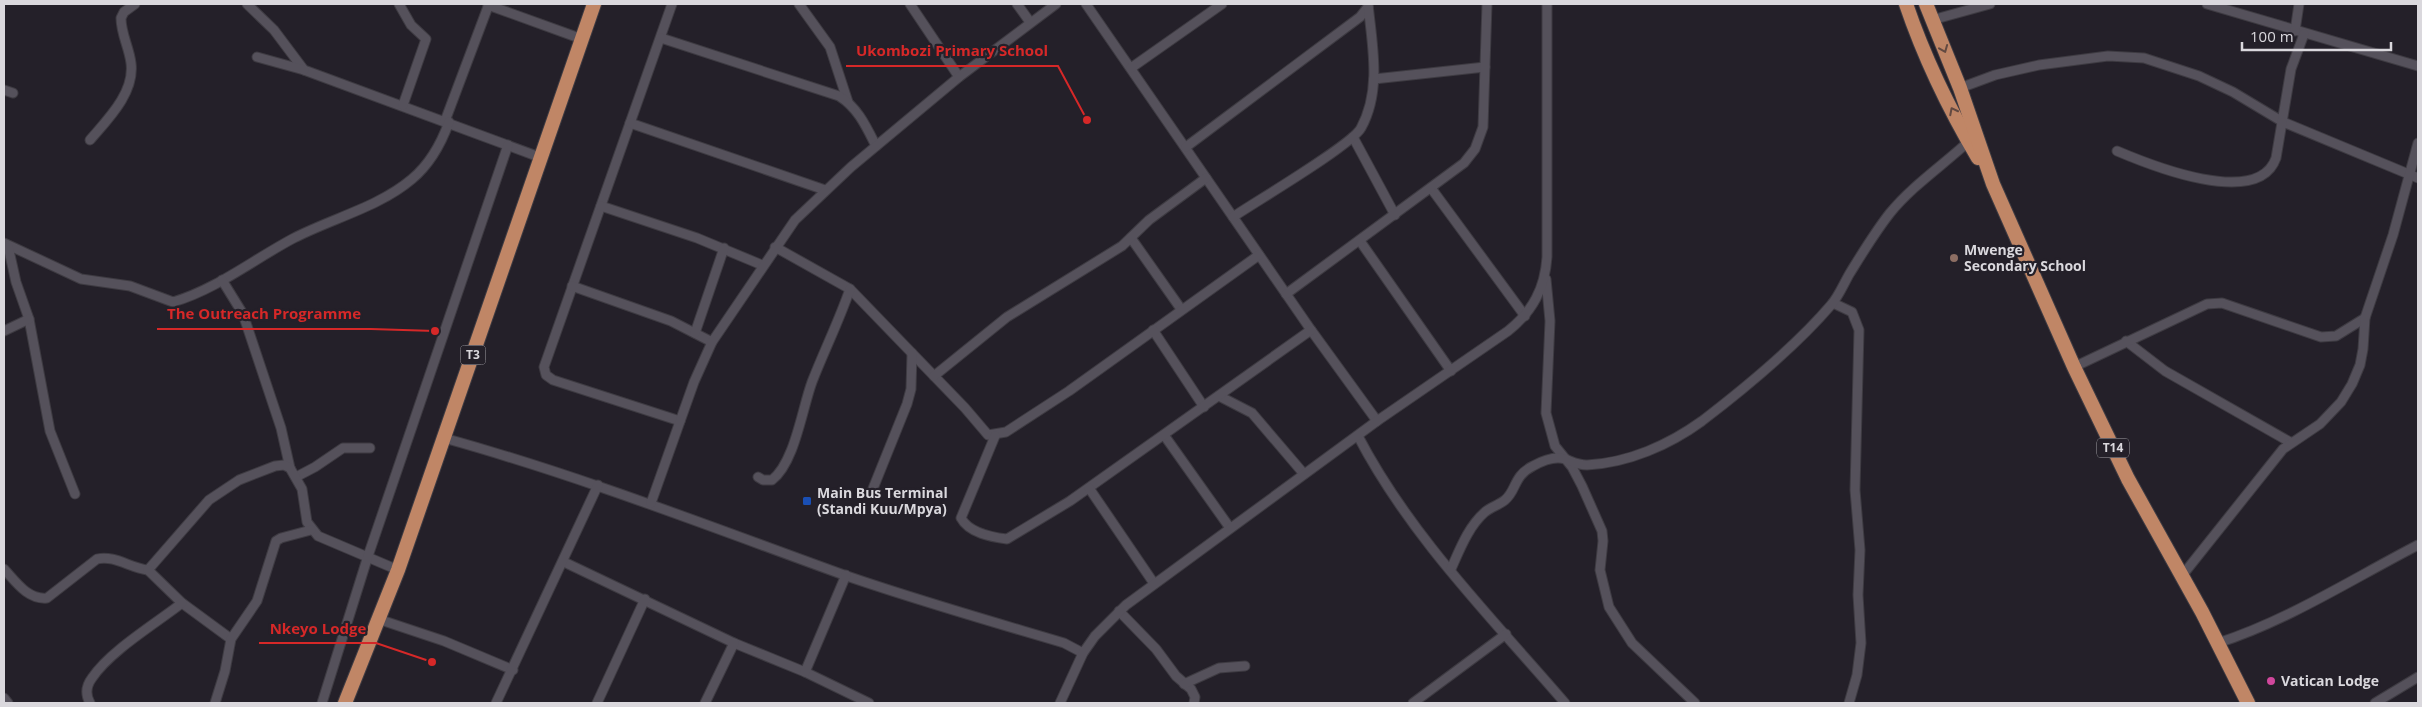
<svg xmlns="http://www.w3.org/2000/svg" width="2422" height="707" font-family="'Open Sans',sans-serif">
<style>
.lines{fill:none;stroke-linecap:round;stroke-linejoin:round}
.minor-casing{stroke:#3e3b42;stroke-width:11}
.trunk-casing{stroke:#3e3b42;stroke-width:16}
.minor{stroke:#55515b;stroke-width:9}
.trunk{stroke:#c08666;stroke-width:14}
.oneway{stroke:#624941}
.education-dot{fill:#8d6e63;stroke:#242029;stroke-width:2}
.transit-dot{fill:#1a4fb4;stroke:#242029;stroke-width:2}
.hotel-dot{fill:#d1479c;stroke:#242029;stroke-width:2}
.labels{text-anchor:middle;stroke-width:4.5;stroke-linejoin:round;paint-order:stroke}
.shield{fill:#242029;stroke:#a3a1a7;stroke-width:1}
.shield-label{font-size:12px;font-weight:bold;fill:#dad8dd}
.poi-label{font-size:14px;font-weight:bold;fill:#dad8dd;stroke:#242029;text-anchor:start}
.leader{fill:none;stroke:#d62828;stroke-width:2}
.callout-dot{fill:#d62828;stroke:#242029;stroke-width:2}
.callout-label{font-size:15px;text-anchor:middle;font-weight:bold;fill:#d62828;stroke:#242029;stroke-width:4.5;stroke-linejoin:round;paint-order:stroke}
</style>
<rect width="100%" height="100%" fill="#242029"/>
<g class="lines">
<defs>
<g id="minor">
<polyline points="247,4 274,30 304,70 542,158"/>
<polyline points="399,4 411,25 426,39 403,105"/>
<polyline points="672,4 544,367 546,375 553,380 680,421"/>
<polyline points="799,4 830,47 848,102"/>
<polyline points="910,4 959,77"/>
<polyline points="1017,4 1030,22"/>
<polyline points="1086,4 1311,330 1377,421"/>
<polyline points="2207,4 2418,66"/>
<polyline points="488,5 582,39"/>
<polyline points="1932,20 1990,4"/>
<polyline points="2295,31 2299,4"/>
<path d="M661 38 839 96C858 108 866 126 876 146"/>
<polyline points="257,57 304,70"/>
<polyline points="1131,68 1222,4"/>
<polyline points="1374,79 1485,67"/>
<polyline points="1960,88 1995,75 2039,65 2108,56 2144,58 2199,76 2233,92 2283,122 2418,178"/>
<polyline points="4,90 13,93"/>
<polyline points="445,121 489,4"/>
<polyline points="630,123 825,190"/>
<polyline points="1353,137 1395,215"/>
<path d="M90 140C107 120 135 93 131 63 129 47 121 34 121 18L124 12 135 4"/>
<polyline points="1186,147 1360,17 1368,7"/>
<path d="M2117 151C2150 165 2258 209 2276 158L2291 69 2304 34"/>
<polyline points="1431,188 1525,316"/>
<polyline points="601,206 697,238 762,265"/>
<path d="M1233 217C1255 202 1352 145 1361 128 1382 90 1372 44 1368 4"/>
<polyline points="1131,238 1181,309"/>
<polyline points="1360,241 1451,371"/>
<path d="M4 243 81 279 130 286 173 302C217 289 254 259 294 238 333 218 379 207 412 179 430 164 441 144 449 122"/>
<polyline points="8,246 16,282 29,319 50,431 75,494"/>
<polyline points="775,247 850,289 965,408 988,435 1006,432 1069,391 1259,255"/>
<polyline points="1546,279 1550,321 1546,413 1555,446 1572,467 1582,486 1602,531 1603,541 1600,570 1609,607 1632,643 1695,703"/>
<polyline points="222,280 243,314 281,428 290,468"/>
<polyline points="572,286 671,321 712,342"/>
<polyline points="1286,294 1464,163 1475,149 1483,127 1487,4"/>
<polyline points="1833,303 1852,312 1859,330 1855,490 1860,550 1858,595 1861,643 1857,675 1849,703"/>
<polyline points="1153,330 1204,407"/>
<polyline points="4,331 29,319"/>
<polyline points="695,333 724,248"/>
<polyline points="2126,341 2165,371 2290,442"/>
<polyline points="2074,367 2207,304 2222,303 2321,337 2336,336 2365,318"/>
<polyline points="934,376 1007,317 1122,246 1149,220 1206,178"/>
<polyline points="1219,396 1252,413 1304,474"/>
<polyline points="1164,435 1230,528"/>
<path d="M995 436 961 518C969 533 991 537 1007 539L1070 501 1311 330"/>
<path d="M1358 436C1410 536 1492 618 1565 703"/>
<path d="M444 438C581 476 711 527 844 575 916 600 990 621 1064 643L1083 653"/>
<polyline points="296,477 315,467 343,448 370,448"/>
<path d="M758 477 763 480H772C795 462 802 409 812 382 824 351 839 321 850 289"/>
<polyline points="1089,488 1153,582"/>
<polyline points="872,491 907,404 911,389 912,353"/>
<polyline points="651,503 694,382 712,342 795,220 851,167 959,77 1056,4"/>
<polyline points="564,562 734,643 805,672 869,703"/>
<path d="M4 569C16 582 28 600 47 598L97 559C115 555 130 568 148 570L209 500 239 480 275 466 284 465 290 468 302 489 307 522 318 536 398 570"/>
<path d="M1451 569C1460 549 1468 527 1485 512 1491 507 1499 505 1505 500 1517 490 1513 476 1533 466 1542 461 1555 456 1565 459 1573 462 1578 465 1587 465 1628 463 1669 445 1702 421 1745 388 1796 346 1831 305 1839 296 1844 283 1850 273 1863 252 1875 232 1890 213 1912 186 1943 165 1968 142"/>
<polyline points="148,570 182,603 231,639"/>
<polyline points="2181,577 2283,449 2320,424 2341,402 2352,384 2360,365 2363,349 2365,318 2393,235 2418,143"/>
<polyline points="1119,611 1156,649 1176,676 1191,689 1195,697 1194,703"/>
<polyline points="378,619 444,641 513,670"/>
<path d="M2218 643C2289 620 2352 579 2418 545"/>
<polyline points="805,672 846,575"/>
<polyline points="1184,684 1219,668 1245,666"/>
<polyline points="4,698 8,703"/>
<path d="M90 703C85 694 86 686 92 678 110 651 155 624 182 603"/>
<polyline points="215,703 225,671 231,639 257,601 276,541 281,538 311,530"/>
<polyline points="322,703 368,556 508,145"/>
<polyline points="496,703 598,485"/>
<polyline points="597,703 645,599"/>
<polyline points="705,703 734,643"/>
<path d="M1060 703 1083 653 1095 636 1126 605 1377 421 1508 331C1533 311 1545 288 1547 257V4"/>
<polyline points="1413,703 1506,634"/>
<polyline points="2375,703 2418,677"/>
</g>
<g id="trunk">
<path d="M1906 4C1924 57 1949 109 1978 158"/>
<polyline points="1926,4 1960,88 1993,184 2074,367 2128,479 2202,612 2248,703"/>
<polyline points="345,703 398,570 594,4"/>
</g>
</defs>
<use href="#minor" class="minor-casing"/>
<use href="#trunk" class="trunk-casing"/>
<use href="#minor" class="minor"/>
<use href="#trunk" class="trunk"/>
</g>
<defs><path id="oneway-chevron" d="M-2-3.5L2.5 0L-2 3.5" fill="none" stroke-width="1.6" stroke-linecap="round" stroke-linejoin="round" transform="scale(1.25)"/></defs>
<g class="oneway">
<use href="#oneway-chevron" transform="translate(1944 49) rotate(68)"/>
<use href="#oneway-chevron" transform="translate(1953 111) rotate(-117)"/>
</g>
<circle class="education-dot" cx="1954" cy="258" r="5"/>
<rect class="transit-dot" x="802" y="496" width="10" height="10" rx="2.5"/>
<circle class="hotel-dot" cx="2271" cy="681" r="5"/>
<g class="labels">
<g class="shield">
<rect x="460.5" y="345.5" width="25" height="19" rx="4"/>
<rect x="2097" y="438.5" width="32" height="19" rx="4"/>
</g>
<g class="shield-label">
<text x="473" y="359">T3</text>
<text x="2113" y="452">T14</text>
</g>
<g class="poi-label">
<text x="1964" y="255">Mwenge<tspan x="1964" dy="16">Secondary School</tspan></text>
<text x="817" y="498">Main Bus Terminal<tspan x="817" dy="16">(Standi Kuu/Mpya)</tspan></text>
<text x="2281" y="686">Vatican Lodge</text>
</g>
</g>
<path class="leader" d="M1087 120L1058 66H846M435 331L371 329H157M432 662L376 643H259"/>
<g class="callout-dot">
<circle cx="1087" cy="120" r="5"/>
<circle cx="435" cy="331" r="5"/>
<circle cx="432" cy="662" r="5"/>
</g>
<g class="callout-label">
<text x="952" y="56">Ukombozi Primary School</text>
<text x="264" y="319">The Outreach Programme</text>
<text x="318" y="634">Nkeyo Lodge</text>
</g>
<rect width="2422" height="707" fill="none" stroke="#dad8dd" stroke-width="10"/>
<path d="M2242 42v8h149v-8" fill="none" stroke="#dad8dd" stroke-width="2.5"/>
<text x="2250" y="42" font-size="15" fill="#dad8dd" stroke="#242029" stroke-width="4" paint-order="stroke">100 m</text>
</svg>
